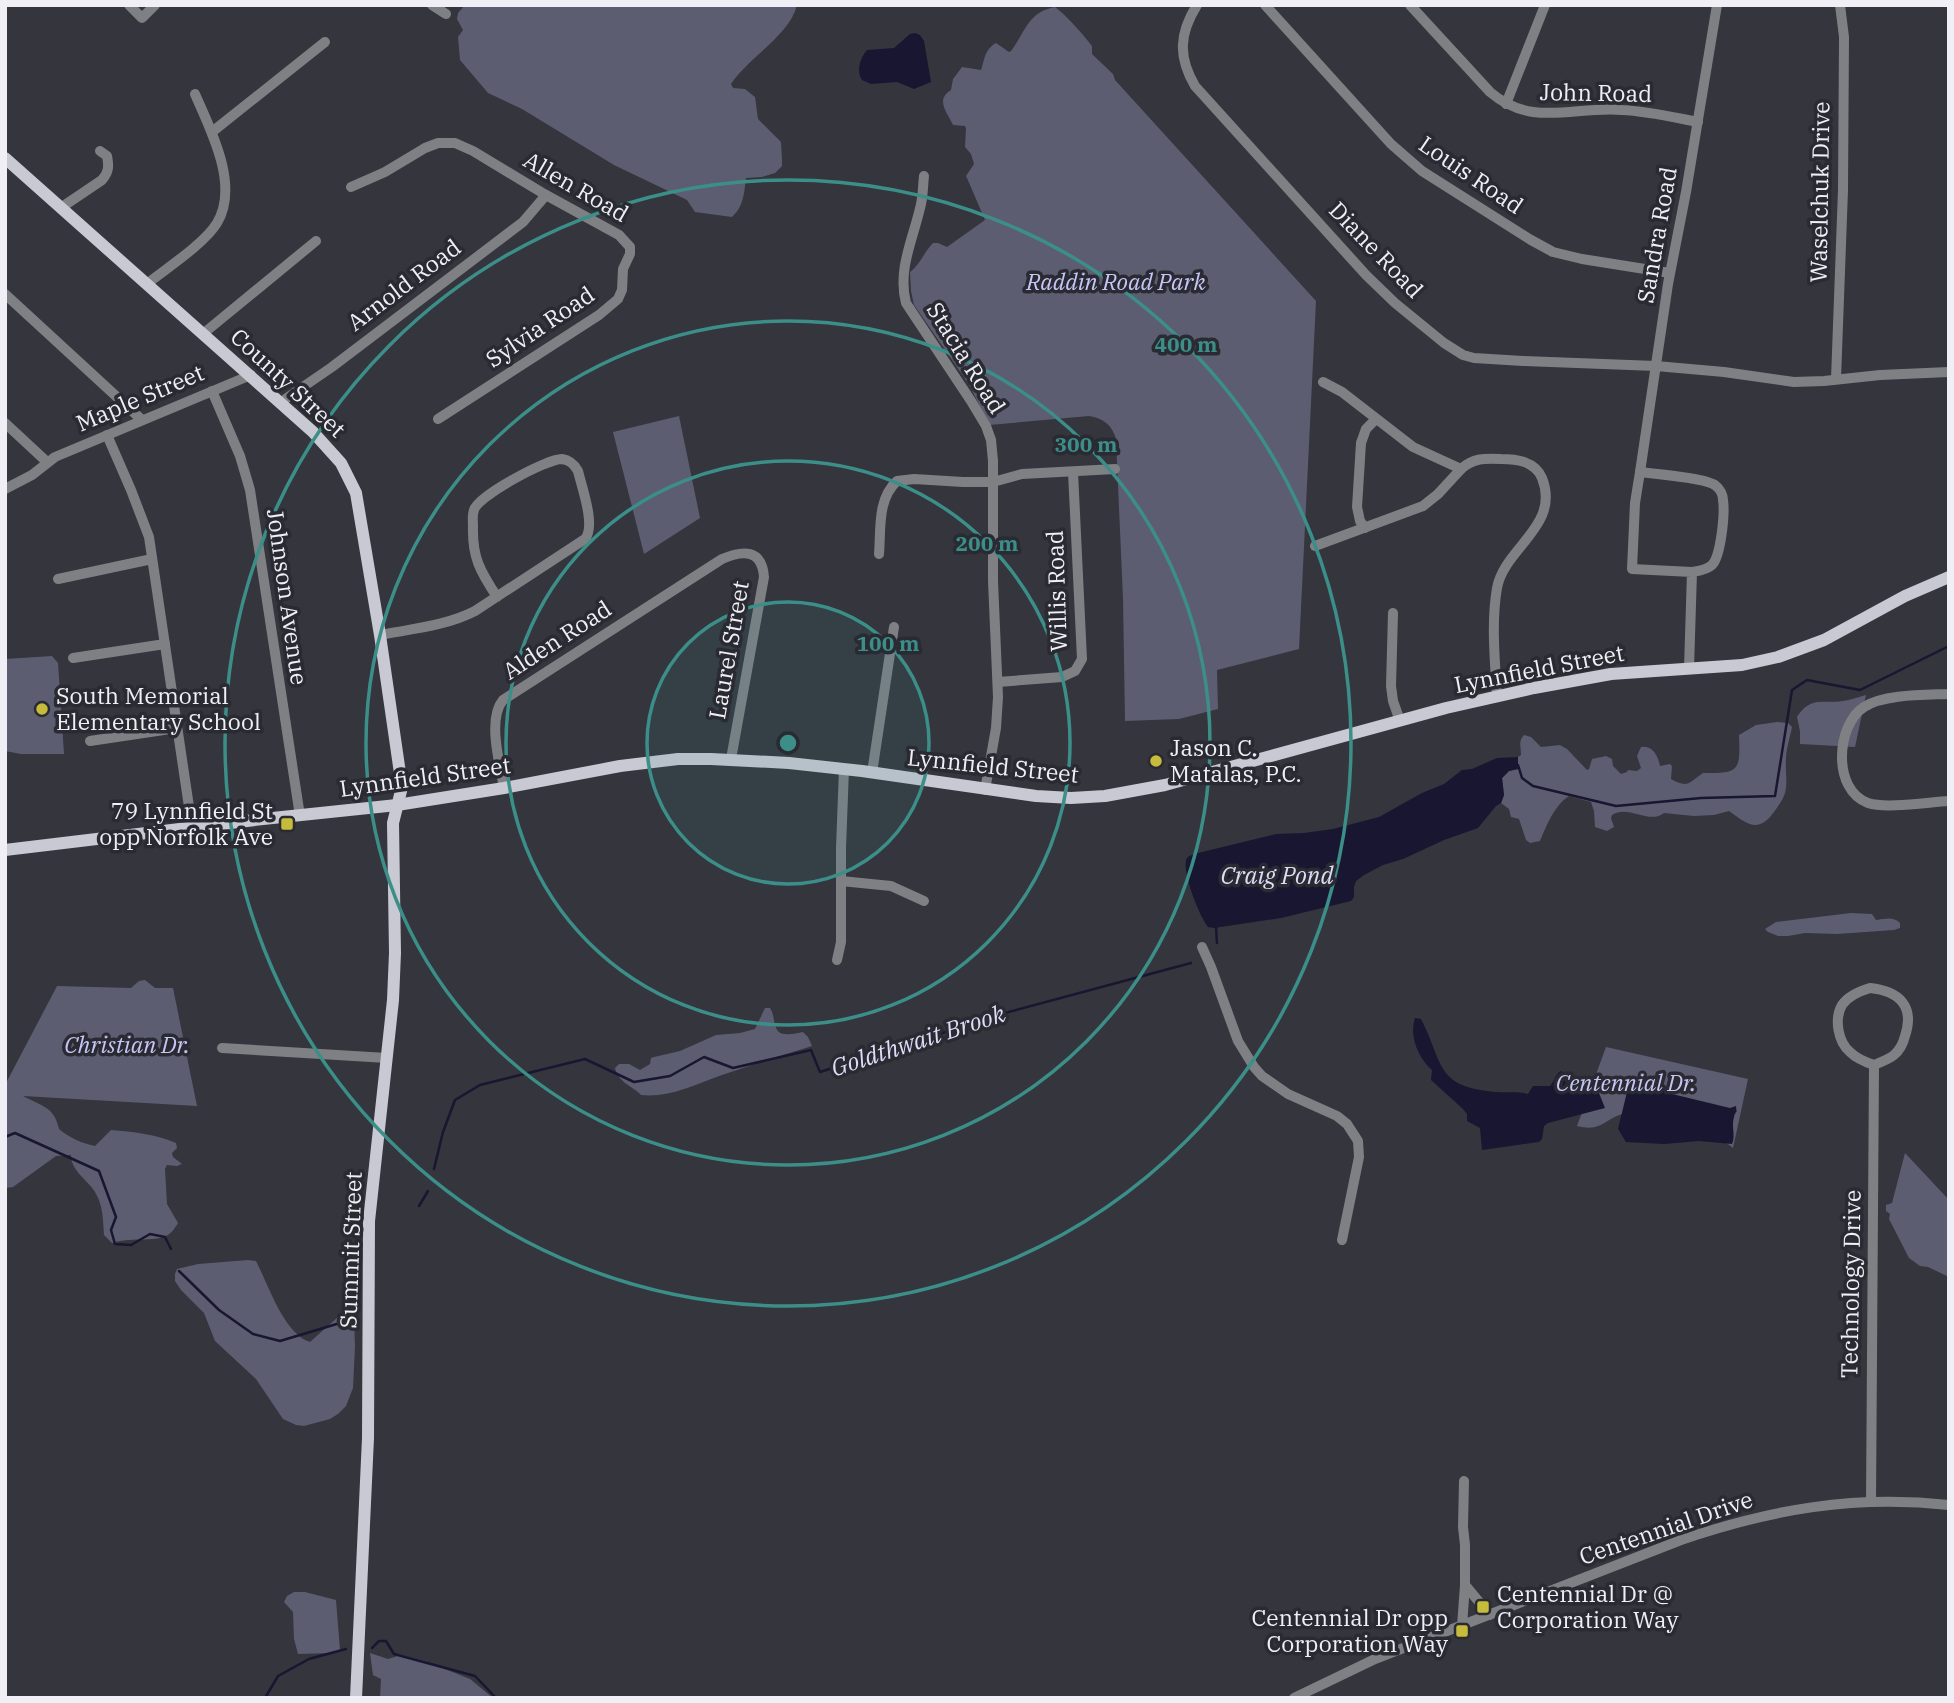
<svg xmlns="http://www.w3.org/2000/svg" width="1954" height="1703" font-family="'IBM Plex Serif',serif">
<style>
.green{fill:#5c5d71}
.water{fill:#181631}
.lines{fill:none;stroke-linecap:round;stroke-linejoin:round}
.stream{stroke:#181631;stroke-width:2.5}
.minor{stroke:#7f8084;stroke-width:10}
.major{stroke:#c9c9d3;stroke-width:12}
.ring{fill:none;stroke:#3c8e89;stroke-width:3.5}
.poi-dot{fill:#c7bb3b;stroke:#2a2a33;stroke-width:2.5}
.labels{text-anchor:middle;stroke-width:7;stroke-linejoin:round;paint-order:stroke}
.street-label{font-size:23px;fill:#efeff5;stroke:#2a2a33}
.park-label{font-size:23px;font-style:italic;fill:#c6c7f7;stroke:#2a2a33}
.poi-label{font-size:23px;fill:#efeff5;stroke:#2a2a33;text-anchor:start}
.water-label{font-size:24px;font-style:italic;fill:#dcddf6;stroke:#2a2a33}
.centre{fill:#3c8e89;stroke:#2a2a33;stroke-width:3.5}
.ring-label{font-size:21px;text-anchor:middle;font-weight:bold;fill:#3c8e89;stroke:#2a2a33;stroke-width:7;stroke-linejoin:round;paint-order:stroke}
</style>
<rect width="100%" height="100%" fill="#34353d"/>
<g class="green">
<path d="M465 5H797C790 35 748 58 731 84L733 88 745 89 755 97 758 119 781 142 782 160V166L775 173 762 177 746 178C744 193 744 206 732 217L695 212 687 200 614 165 522 109 488 93 460 60 458 37 463 30 457 19 458 13Z"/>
<path d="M1055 7C1069 18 1081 32 1092 46V54L1113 74 1115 80 1316 301 1299 649 1217 670 1218 709 1179 719 1125 721 1123 599 1116 439C1112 425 1103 418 1089 416L989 425 970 386 914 305 911 291 910 272C920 265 924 252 933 243H938L947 247 985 220 967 178 966 176 974 164 971 154 965 147 966 128 965 126 953 125C947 112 935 100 951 90L953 79 962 67 981 70C985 59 984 50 996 43L1009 52 1011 51C1026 31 1028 12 1055 7Z"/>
<polygon points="679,416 700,518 644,554 613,432"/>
<polygon points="52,656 58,663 64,754 21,754 5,751 5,659"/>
<path d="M1866 695 1855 747 1800 744V731L1797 717C1811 696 1821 704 1843 701 1850 700 1858 697 1866 695Z"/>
<path d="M1777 722 1788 723 1792 727C1790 738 1786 749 1786 759 1785 771 1788 781 1785 793 1783 800 1778 806 1774 812 1758 834 1747 824 1729 811L1714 815 1694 816 1664 813C1649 825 1628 804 1612 815L1611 818 1614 827 1607 831 1595 827 1594 811 1591 802 1569 796C1554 806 1547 824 1540 841L1530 843 1526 840 1519 819 1511 817 1509 809 1501 803 1504 795 1502 778 1509 771 1518 769V757L1521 755C1521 747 1518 741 1524 735L1531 737 1541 747 1560 745 1567 749 1587 770 1589 769 1592 759 1606 756 1612 759 1613 766 1621 774 1627 772 1628 770 1637 771 1641 768 1637 756 1641 747C1653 745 1658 756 1660 766L1670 764 1672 766 1671 779C1689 789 1689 782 1703 773 1741 774 1740 769 1739 735L1756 725Z"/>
<path d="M1851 913 1872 914 1876 920C1885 919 1893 916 1900 923V928L1894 930 1837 934 1805 933 1788 936H1778L1768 932 1765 929 1776 922Z"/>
<path d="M145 980 155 988H173L197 1106 23 1096C41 1106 54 1106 59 1129 70 1138 81 1143 95 1146L111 1130C133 1132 156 1134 176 1143L177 1148 172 1153 173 1157 182 1164 177 1166 167 1165 165 1169 167 1204 178 1223C175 1228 171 1234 166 1236 155 1242 128 1237 112 1243L104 1235C103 1220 103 1205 95 1192 87 1179 71 1171 71 1155L56 1156 13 1187 5 1188V1085L57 986 131 988 139 981Z"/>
<path d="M770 1008C776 1016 772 1034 785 1034 791 1035 797 1033 803 1032L808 1037 812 1046C781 1055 750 1066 719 1076 694 1085 669 1098 641 1095 632 1086 618 1082 615 1068L619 1064H629L640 1070 650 1064 651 1058 654 1057 680 1051 716 1035 740 1033 755 1029 765 1008Z"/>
<path d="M1606 1047 1748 1079 1733 1148C1727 1143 1721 1139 1714 1136 1703 1131 1637 1112 1628 1113 1605 1116 1604 1133 1577 1126Z"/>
<polygon points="1905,1153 1949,1200 1949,1277 1928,1267 1920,1266 1909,1258 1889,1219 1890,1214 1886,1211 1886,1205 1892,1203"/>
<path d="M248 1260 256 1261C268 1284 284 1334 310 1342L338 1317 352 1311 354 1315 355 1347 353 1388 346 1406 338 1414 330 1419 304 1426 296 1425 283 1419 256 1379 215 1341 204 1313 181 1290 175 1281V1274L177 1269 198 1264Z"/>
<polygon points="294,1592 305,1592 336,1600 340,1650 332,1653 298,1654 294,1639 293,1612 284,1602 287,1596"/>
<polygon points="370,1653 388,1659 401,1655 425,1661 470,1679 493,1698 380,1698 381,1679 373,1675"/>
</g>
<g class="water">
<path d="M915 33 920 35 924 41 931 82 914 89 897 82 871 84 862 80C856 71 860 58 867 50L894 48 910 34Z"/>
<path d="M1518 757V769L1509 771 1502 778 1504 795 1501 803 1496 806 1478 828 1444 840 1403 859 1383 865 1364 875 1356 881 1354 887V897L1351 901 1281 918 1214 928 1208 927C1199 916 1183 874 1186 861 1187 856 1190 856 1194 854L1276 834 1304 833 1333 829 1379 817 1422 793 1444 784 1462 770 1472 769 1497 758Z"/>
<path d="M1415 1018 1421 1019C1444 1064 1435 1087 1496 1092 1507 1093 1517 1091 1528 1094L1533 1086H1550C1555 1081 1555 1074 1561 1071 1575 1085 1577 1092 1599 1093L1605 1108 1548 1123 1544 1126 1542 1139 1539 1142 1482 1150 1480 1128 1467 1121V1114L1463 1109 1431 1080 1432 1070C1418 1058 1409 1036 1415 1018Z"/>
<path d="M1633 1085 1655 1087 1672 1094 1730 1108 1736 1106C1737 1117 1737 1107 1734 1117 1731 1126 1736 1136 1732 1144L1699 1141 1664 1144 1626 1142 1618 1129 1628 1088Z"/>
</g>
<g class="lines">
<g class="stream">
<polyline points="1515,765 1518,765 1522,778 1533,786 1616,806 1701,798 1775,796 1792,690 1807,680 1860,690 1949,646"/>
<polyline points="1216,927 1217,943"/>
<polyline points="5,1137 15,1133 99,1171 116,1217 111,1230 115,1244 131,1245 150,1234 165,1237 171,1249"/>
<polyline points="434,1169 443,1132 455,1100 480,1085 585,1059 634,1082 670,1076 704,1057 733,1068 811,1050 820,1072 1005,1013 1191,963"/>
<polyline points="419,1206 428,1191"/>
<polyline points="179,1271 219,1310 253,1334 280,1341 350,1320"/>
<polyline points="372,1648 379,1641 386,1641 394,1654 475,1676 496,1698"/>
<polyline points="265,1698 278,1676 309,1659 346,1649"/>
</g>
<g class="minor">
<polyline points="129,5 142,18 155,5"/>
<polyline points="432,5 446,14"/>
<path d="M1197 5C1179 34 1178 57 1195 86L1366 275 1395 303 1444 343 1463 355 1474 358 1523 361 1656 366 1724 372 1794 382 1824 381 1880 375 1949 372"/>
<polyline points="1265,5 1391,144 1422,171 1531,240 1553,252 1582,259 1670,273"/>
<path d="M1410 5 1490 92C1532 128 1573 106 1622 110 1647 111 1672 117 1698 122"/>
<polyline points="1506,104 1545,5"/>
<polyline points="212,132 325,42"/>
<path d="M924 176C923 185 923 195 921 204 914 237 897 269 906 303L971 401 986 426 991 440 993 461V581L998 697 996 728 985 790"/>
<polyline points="351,187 385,172 425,148 438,143 455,143 473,151 546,195 619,235 630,247 630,254 623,269 622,290 618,299 599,315 438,419"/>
<path d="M62 207 102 180C109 172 109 166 107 156L100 151"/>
<path d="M148 283C167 268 205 243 217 223 240 185 210 129 195 94"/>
<polyline points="5,294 142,420"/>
<polyline points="204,333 316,241"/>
<polyline points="1836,379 1843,190 1844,37 1840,5"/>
<path d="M1323 382 1342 392 1413 447 1461 469C1473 458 1485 458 1501 459 1516 459 1535 461 1542 478 1561 526 1504 548 1497 588 1491 623 1495 661 1497 696"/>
<polyline points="212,391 240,456 250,490 300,816"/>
<polyline points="281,402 332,367 523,222 546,195"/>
<polyline points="5,423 47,462"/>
<polyline points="107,435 131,490 149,537 192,827"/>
<polyline points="1640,472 1668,284 1686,192 1717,5"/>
<polyline points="5,489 32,475 55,457 251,375"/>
<polyline points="1365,528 1360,521 1357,507 1361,443 1366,429 1376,419"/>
<polyline points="1315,546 1423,506 1438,494 1461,469"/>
<path d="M879 554C881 530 877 499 897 481L914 479 963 482H993L1022 474 1115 469"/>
<polyline points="58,579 152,559"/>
<polyline points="1393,613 1391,686 1393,701 1400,721"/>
<path d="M380 635C411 629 446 626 475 611L585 539C596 526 582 488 578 471 574 464 570 460 562 459 546 459 478 496 474 510 472 515 473 521 473 526 472 557 480 571 497 597"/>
<polyline points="73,658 165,644"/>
<path d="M1689 668 1692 572 1632 569 1635 503 1640 472C1654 474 1708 478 1716 486 1720 489 1723 495 1723 500 1725 513 1721 556 1712 565 1707 570 1698 571 1692 572"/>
<polyline points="998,682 1062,677 1075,671 1082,659 1073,472"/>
<path d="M1949 694C1925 695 1884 694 1864 707 1836 725 1832 790 1868 803 1886 809 1929 802 1949 801"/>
<polyline points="90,741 177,728"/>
<polyline points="872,773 894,627"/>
<path d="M504 788C500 765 487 719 503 700L722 559C743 550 762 549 764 577L731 759"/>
<polyline points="841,881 891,886 924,901"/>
<polyline points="1202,947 1211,967 1238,1041 1254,1067 1262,1076 1288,1094 1337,1116 1347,1124 1358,1141 1359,1157 1342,1240"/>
<polyline points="837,960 841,942 841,848 844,769"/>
<path d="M1870 988C1899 991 1915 1006 1905 1036 1903 1044 1900 1050 1894 1055 1888 1060 1880 1062 1874 1065 1865 1062 1857 1059 1850 1052 1838 1042 1834 1019 1842 1005 1848 996 1860 991 1870 988Z"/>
<polyline points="222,1048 387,1058"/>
<polyline points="1871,1502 1874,1065"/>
<polyline points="1465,1585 1490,1615"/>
<polyline points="1462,1626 1465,1585 1465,1545 1463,1527 1464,1481"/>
<path d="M1294 1698 1375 1659 1681 1540C1772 1509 1853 1495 1949 1505"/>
</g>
<g class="major">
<polyline points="5,158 313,432 341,463 356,493 380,635 402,787 393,823 395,953 393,1000 369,1221 368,1438 356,1698"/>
<polyline points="5,850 263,819 397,805 504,788 620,766 678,759 711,759 789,763 862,771 1036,796 1071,798 1105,796 1165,785 1446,708 1534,688 1611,674 1742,665 1778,657 1824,640 1905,596 1949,577"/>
</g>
</g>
<circle cx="788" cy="743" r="141" fill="#3c8e89" fill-opacity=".12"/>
<g class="ring">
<circle cx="788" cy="743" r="141"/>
<circle cx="788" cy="743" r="282"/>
<circle cx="788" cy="743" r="422"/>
<circle cx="788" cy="743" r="563"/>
</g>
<g class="poi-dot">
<circle cx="42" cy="709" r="7"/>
<circle cx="1156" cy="761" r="7"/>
<rect x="280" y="817" width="14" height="14" rx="3.5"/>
<rect x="1476" y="1600" width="14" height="14" rx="3.5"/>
<rect x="1455" y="1624" width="14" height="14" rx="3.5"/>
</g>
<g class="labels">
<g class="street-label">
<text transform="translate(1596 93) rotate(1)" y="8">John Road</text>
<text transform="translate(1471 175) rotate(34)" y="8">Louis Road</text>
<text transform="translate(576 187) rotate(30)" y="8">Allen Road</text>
<text transform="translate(1820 192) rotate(-89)" y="8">Waselchuk Drive</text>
<text transform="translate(1657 235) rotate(-80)" y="8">Sandra Road</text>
<text transform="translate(1376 250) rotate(46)" y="8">Diane Road</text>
<text transform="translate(404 285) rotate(-37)" y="8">Arnold Road</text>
<text transform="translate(540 327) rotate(-34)" y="8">Sylvia Road</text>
<text transform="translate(966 358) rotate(58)" y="8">Stacia Road</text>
<text transform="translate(288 383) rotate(43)" y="8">County Street</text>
<text transform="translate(140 398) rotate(-23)" y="8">Maple Street</text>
<text transform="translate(1057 591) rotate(-92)" y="8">Willis Road</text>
<text transform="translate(287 597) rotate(82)" y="8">Johnson Avenue</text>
<text transform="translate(557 640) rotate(-33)" y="8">Alden Road</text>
<text transform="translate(729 650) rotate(-80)" y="8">Laurel Street</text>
<text transform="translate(1539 669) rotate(-11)" y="8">Lynnfield Street</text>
<text transform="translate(993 766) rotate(6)" y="8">Lynnfield Street</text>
<text transform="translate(425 777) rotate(-8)" y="8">Lynnfield Street</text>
<text transform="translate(351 1250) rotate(-88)" y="8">Summit Street</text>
<text transform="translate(1851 1284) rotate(-89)" y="8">Technology Drive</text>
<text transform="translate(1666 1528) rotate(-19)" y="8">Centennial Drive</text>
</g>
<g class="park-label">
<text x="1116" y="290">Raddin Road Park</text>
<text x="127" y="1053">Christian Dr.</text>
<text x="1626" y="1091">Centennial Dr.</text>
</g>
<g class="poi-label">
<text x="56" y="704">South Memorial<tspan x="56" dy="26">Elementary School</tspan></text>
<text x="1170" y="756">Jason C.<tspan x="1170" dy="26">Matalas, P.C.</tspan></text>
<text x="273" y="819" text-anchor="end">79 Lynnfield St<tspan x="273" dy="26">opp Norfolk Ave</tspan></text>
<text x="1497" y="1602">Centennial Dr @<tspan x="1497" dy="26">Corporation Way</tspan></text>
<text x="1448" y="1626" text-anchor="end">Centennial Dr opp<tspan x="1448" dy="26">Corporation Way</tspan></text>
</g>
<g class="water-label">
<text x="1277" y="884">Craig Pond</text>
<text transform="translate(918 1041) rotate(-18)" y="8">Goldthwait Brook</text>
</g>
</g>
<circle cx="788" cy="743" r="10" class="centre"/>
<g class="ring-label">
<text x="1186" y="352">400 m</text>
<text x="1086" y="452">300 m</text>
<text x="987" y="551">200 m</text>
<text x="888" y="651">100 m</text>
</g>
<rect width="1954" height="1703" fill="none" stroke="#efeff5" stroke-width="14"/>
</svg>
